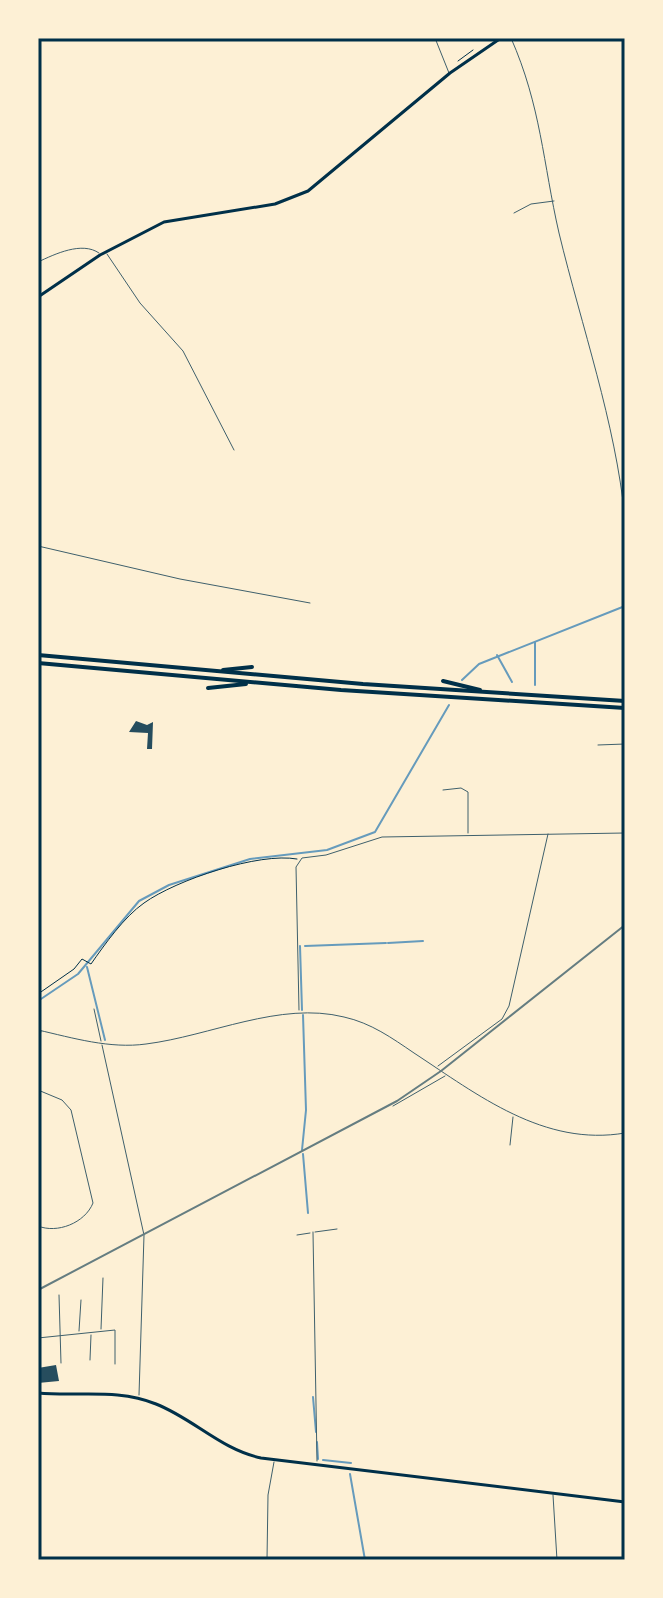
<svg xmlns="http://www.w3.org/2000/svg" width="663" height="1598" font-family="'Roboto Condensed',sans-serif">
<style>
.lines{fill:none;stroke-linecap:round;stroke-linejoin:round}
.stream{stroke:#669bbc;stroke-width:2}
.building{fill:#264d5e}
.path{stroke:#003049;stroke-width:1}
.service{stroke:#3f606c;stroke-width:1}
.minor{stroke:#3f606c;stroke-width:1}
.secondary{stroke:#003049;stroke-width:3}
.motorway{stroke:#003049;stroke-width:4}
.rail{stroke:#657d81;stroke-width:2}
.neatline{fill:none;stroke:#003049;stroke-width:3}
</style>
<rect width="100%" height="100%" fill="#fdf0d5"/>
<g class="lines">
<g class="stream">
<polyline points="497,655 512,682"/>
<polyline points="462,680 479,664 625,606"/>
<polyline points="535,685 535,642"/>
<polyline points="388,943 423,941"/>
<polyline points="300,946 302,1010"/>
<polyline points="305,946 386,943"/>
<polyline points="87,967 105,1040"/>
<polyline points="38,1001 78,974 139,901 169,885 250,859 327,850 375,832 449,705"/>
<polyline points="302,1150 306,1110 303,1015"/>
<polyline points="303,1154 308,1213"/>
<polyline points="313,1397 316,1432"/>
<polyline points="317,1442 318,1459"/>
<polyline points="323,1460 351,1463"/>
<polyline points="350,1474 365,1560"/>
</g>
</g>
<g class="building">
<polygon points="136,721 147,725 153,722 152,749 147,749 148,733 129,732"/>
<polygon points="56,1365 59,1381 38,1383 38,1368"/>
</g>
<g class="lines">
<g class="path">
<polyline points="458,61 473,50"/>
<path d="M38 994 74 969 82 959 91 964C105 944 124 917 144 903 176 880 259 852 297 859"/>
</g>
<g class="service">
<polyline points="514,213 531,204 554,201"/>
<polyline points="107,254 140,303 183,351 234,450"/>
<path d="M38 262C55 254 82 241 99 253"/>
<polyline points="94,1009 101,1041"/>
<polyline points="393,1106 445,1076"/>
<polyline points="510,1145 513,1117"/>
<polyline points="313,1232 317,1461"/>
<polyline points="315,1232 337,1229"/>
<polyline points="297,1235 310,1233"/>
<polyline points="553,1495 557,1560"/>
</g>
<g class="minor">
<polyline points="435,38 449,73"/>
<path d="M511 38C541 106 543 163 559 233 582 328 615 421 625 518"/>
<polyline points="38,546 180,579 310,603"/>
<polyline points="598,745 625,744"/>
<polyline points="443,790 461,788 468,792 468,833"/>
<polyline points="299,1010 296,867 302,858 326,855 382,837 625,833"/>
<path d="M38 1030C73 1038 110 1049 146 1044 210 1036 280 1001 344 1017 371 1023 392 1038 414 1053 478 1095 544 1147 625 1133"/>
<polyline points="38,1044 41,1031"/>
<polyline points="102,1045 144,1235 139,1395"/>
<polyline points="438,1066 502,1019 509,1006 548,834"/>
<path d="M38 1090 62 1100 71 1110 93 1203C85 1223 57 1234 38 1226"/>
<polyline points="59,1295 61,1363"/>
<polyline points="101,1329 103,1278"/>
<polyline points="79,1331 81,1300"/>
<polyline points="38,1338 115,1330 115,1364"/>
<polyline points="90,1360 91,1335"/>
<polyline points="267,1560 268,1495 274,1462"/>
</g>
<g class="secondary">
<polyline points="38,297 100,255 164,222 275,204 308,191 450,73 501,38"/>
<path d="M38 1393C78 1397 117 1388 156 1404 194 1419 220 1449 261 1458L625 1502"/>
</g>
<g class="motorway">
<polyline points="38,655 363,684 625,701"/>
<polyline points="38,663 341,690 625,708"/>
<polyline points="223,670 252,667"/>
<polyline points="443,681 480,690"/>
<polyline points="208,688 246,684"/>
</g>
<polyline class="rail" points="38,1290 397,1101 441,1071 625,925"/>
</g>
<rect width="663" height="1598" fill="none" stroke="#fdf0d5" stroke-width="80"/>
<rect x="40" y="40" width="583" height="1518" class="neatline"/>
</svg>
